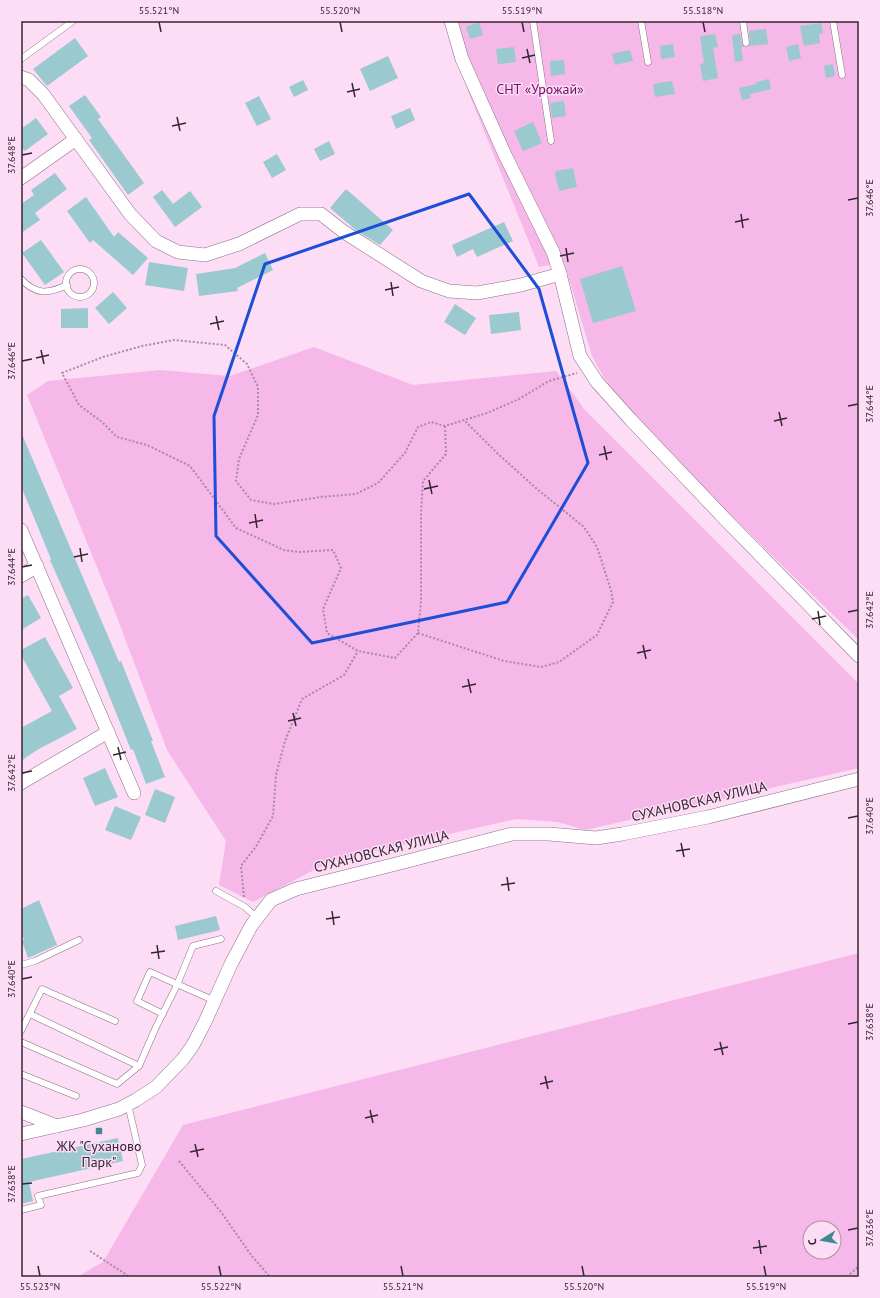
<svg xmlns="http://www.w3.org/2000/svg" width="880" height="1298" font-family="'PT Sans',sans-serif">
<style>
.green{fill:#f6b7e9;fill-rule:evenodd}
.building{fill:#9ac9d0}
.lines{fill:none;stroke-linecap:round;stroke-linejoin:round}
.lane-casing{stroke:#8c6f86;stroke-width:7}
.street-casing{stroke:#8c6f86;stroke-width:14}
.path{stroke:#a58d9f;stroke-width:2;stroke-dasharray:2 2;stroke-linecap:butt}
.lane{stroke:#fff;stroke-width:6}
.street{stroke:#fff;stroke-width:13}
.marked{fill:none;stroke:#1d4ed8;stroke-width:3;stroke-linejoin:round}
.ticks{fill:none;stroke:#342731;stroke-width:1.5}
.poi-dot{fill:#418891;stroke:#fddcf6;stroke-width:1.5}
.labels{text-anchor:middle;stroke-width:3;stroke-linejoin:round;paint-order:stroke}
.park-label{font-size:14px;fill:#6f0f64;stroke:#fddcf6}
.street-label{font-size:14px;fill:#342731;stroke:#fddcf6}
.poi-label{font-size:14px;fill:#342731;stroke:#fddcf6}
.neatline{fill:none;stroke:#342731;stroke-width:1.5}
.ticks-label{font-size:10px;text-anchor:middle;fill:#342731}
</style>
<rect width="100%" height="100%" fill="#fddcf6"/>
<g class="green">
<polygon points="447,21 859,21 859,640 641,428 603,376 592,356 564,262 539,267 453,54"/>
<polygon points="314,347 413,385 556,371 585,410 859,684 859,768 585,830 558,822 516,819 331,861 253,902 219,885 226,841 167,750 112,604 27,395 48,381 160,370 230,376"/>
<path d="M859 953V1277H77L103 1262 183 1125ZM810 1228H834V1252H810Z"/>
</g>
<g class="building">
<polygon points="479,22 483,35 470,39 466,27"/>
<polygon points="821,23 823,33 819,34 820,43 804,46 800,26"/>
<polygon points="766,29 768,44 749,46 750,42 749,31"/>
<polygon points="715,34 718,47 713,48 718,78 703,81 700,64 704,63 700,36"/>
<polygon points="740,34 742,44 744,47 741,47 743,61 735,62 732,35"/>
<polygon points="75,38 88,56 47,86 33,69"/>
<polygon points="673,44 675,57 661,59 660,46"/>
<polygon points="798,44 801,58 789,61 786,47"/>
<polygon points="514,47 516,62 498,64 496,49"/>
<polygon points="630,50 633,61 615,65 612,54"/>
<polygon points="388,56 398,78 370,91 360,69"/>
<polygon points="564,60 565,74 551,76 550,61"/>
<polygon points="833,64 835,76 826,78 824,66"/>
<polygon points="769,79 771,89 750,94 751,98 742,100 739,88 756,84 756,82"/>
<polygon points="303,80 308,90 294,97 289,87"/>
<polygon points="672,81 675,94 655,97 653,84"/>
<polygon points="85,95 101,117 98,119 144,183 128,195 89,140 92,138 69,106"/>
<polygon points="259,96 271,119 257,126 245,103"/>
<polygon points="564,101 566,116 552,118 550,103"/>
<polygon points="410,108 415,120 396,129 391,116"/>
<polygon points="36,118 48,134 25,151 21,147 21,129"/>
<polygon points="533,122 542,143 523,151 514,131"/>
<polygon points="329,141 335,154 320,161 314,149"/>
<polygon points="277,154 286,170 272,178 263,162"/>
<polygon points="573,168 577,187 559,191 555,173 556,171"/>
<polygon points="55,173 67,189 35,213 40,220 21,233 21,204 34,195 31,190"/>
<polygon points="346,189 393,230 380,245 357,231 330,208"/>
<polygon points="162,190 173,204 190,191 202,207 175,227 153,197"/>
<polygon points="86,197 114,237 118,232 148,258 133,275 93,240 90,243 67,211"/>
<polygon points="504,222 513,241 477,257 473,249 457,257 452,245"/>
<polygon points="41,240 64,272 45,285 22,253"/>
<polygon points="265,253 273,270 237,288 238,291 199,296 196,274 235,268"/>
<polygon points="149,262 188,268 184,291 145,285"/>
<polygon points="622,266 636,311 593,323 580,279"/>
<polygon points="113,292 127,308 109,324 95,308"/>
<polygon points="455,304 476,318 465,335 444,322"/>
<polygon points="88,308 88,328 61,328 61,309"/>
<polygon points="519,312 521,330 491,334 489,315"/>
<polygon points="21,432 119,662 121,661 153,741 151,741 165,777 146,784 133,749 131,750 96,663 50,560 51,559 21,486"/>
<polygon points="28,595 41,618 21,630 21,599"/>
<polygon points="45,637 73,688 59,696 77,729 37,750 21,761 21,728 52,711 21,655 21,650"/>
<polygon points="105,768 118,797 95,806 83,778"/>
<polygon points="155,789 175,797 165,823 145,815"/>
<polygon points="115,806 141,817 131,840 105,830"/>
<polygon points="39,900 57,945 28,958 22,941 24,940 21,931 21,909"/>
<polygon points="216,916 220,930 178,940 175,926"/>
<polygon points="118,1138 123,1161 29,1182 33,1201 21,1204 21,1159"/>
</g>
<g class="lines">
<defs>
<g id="lane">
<polyline points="533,21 551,141"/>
<polyline points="641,21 648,62"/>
<polyline points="743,21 746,43"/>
<polyline points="833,21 842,75"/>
<polyline points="21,59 73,21"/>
<circle cx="80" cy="283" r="14"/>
<path d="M21 279C36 295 48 294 67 285"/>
<polyline points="216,891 245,907 257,918"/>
<polyline points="21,965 35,961 79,940"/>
<polyline points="30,1014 139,1066"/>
<polyline points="163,1014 137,1001 150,972 215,1001"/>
<polyline points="21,1031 42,989 115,1021"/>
<polyline points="21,1042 117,1084 139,1066 156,1027 177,985 193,946 221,939"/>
<polyline points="21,1074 76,1096"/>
<polyline points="21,1210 41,1205 38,1196 138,1173 142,1165 128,1104"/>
</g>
<g id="street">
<polyline points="451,21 462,59 505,155 553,252 560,274 580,356 597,382 631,420 724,518 859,656"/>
<polyline points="21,77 29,80 43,94 130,214 156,241 178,252 205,255 239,244 300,214 321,214 344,232 421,281 449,291 477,293 521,285 560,274"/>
<polyline points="21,178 76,139"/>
<polyline points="21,530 134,793"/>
<polyline points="21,576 37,566"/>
<polyline points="21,783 108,732"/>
<polyline points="21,1112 57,1126"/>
<polyline points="21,1134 83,1120 119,1109 136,1100 156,1087 183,1059 193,1045 205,1022 231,964 251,926 271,900 296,889 396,864 512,834 549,834 596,838 622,834 708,817 859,779"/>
</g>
</defs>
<use href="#lane" class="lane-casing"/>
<use href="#street" class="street-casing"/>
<g class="path">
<polyline points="445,426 446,454 423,481 421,513 421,601 418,633 395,658 358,651 327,633 323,609 341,568 333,550 300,552 284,550 236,528 190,466 147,445 117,437 102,422 79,405 62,373 103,357 142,346 174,340 225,345 247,364 258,387 258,415 239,459 236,481 251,500 274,504 321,497 356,494 378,483 405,453 418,427 431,422 445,426 487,413 519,399 549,381 577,373"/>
<polyline points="418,633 504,661 541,667 559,662 597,635 613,602 611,590 597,547 584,527 537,489 498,454 464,420"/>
<polyline points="244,897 241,866 257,845 273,816 276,775 285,741 302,699 344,675 358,651"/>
<polyline points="179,1161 221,1212 251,1255 270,1277"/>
<polyline points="90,1251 130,1277"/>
<polyline points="847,1277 859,1266"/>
</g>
<use href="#lane" class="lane"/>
<use href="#street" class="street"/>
</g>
<path class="marked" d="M469 194 539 289 588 463 507 602 312 643 216 536 214 416 265 264Z"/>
<path class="ticks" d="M159 22 161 32M340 22 342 32M522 22 524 32M703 22 705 32M527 49 530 63M522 58 535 55M352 83 355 97M347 92 360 89M177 117 180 131M172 126 186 123M22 155 32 153M848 200 858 198M741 214 743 228M735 222 749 219M566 248 568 262M560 256 574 253M391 282 393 296M385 290 399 287M216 316 219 330M210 324 224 321M41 350 44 364M36 358 49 355M22 361 32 359M848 406 858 404M779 412 782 426M774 421 787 418M604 446 607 460M599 455 612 452M429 480 432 494M424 489 438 486M255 514 257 528M249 523 263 520M80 548 82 562M74 557 88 554M22 567 32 565M818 611 820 625M848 612 858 610M812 619 826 616M643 645 646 659M637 653 651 650M468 679 471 693M462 687 476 684M293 713 296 726M288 721 301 718M118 747 121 760M113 755 126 752M22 773 32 771M848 818 858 816M681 843 684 857M676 851 690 849M507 877 509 891M501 885 515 883M332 911 334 925M326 919 340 917M157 945 159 959M151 953 165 951M22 979 32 977M848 1024 858 1022M720 1042 723 1055M714 1050 728 1047M545 1076 548 1089M540 1084 553 1081M370 1110 373 1123M365 1118 378 1115M195 1144 198 1157M190 1152 204 1149M22 1184 32 1183M848 1230 858 1228M759 1240 761 1254M753 1248 767 1246M38 1266 40 1276M219 1266 221 1276M401 1266 403 1276M582 1266 584 1276M764 1266 766 1276"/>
<rect class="poi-dot" x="95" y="1127" width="8" height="8" rx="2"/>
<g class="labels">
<g class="park-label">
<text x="540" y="94">СНТ «Урожай»</text>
</g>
<g class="street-label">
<text transform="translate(699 801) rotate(-13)" y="5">СУХАНОВСКАЯ УЛИЦА</text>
<text transform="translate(381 851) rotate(-14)" y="5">СУХАНОВСКАЯ УЛИЦА</text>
</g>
<g class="poi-label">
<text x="99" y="1151">ЖК "Суханово<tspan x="99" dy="16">Парк"</tspan></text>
</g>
</g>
<rect width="880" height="1298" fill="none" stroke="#fddcf6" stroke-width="44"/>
<g transform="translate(822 1240) rotate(259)"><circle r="19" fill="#fddcf6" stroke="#ad94a7"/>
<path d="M0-3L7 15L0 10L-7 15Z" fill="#418891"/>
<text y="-6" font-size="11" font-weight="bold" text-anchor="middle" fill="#342731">С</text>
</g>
<rect x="22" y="22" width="836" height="1254" class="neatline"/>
<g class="ticks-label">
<text x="159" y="14">55.521°N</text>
<text x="340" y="14">55.520°N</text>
<text x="522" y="14">55.519°N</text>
<text x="703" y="14">55.518°N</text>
<text transform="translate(11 155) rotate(-90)" y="4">37.648°E</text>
<text transform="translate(869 198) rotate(-90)" y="4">37.646°E</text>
<text transform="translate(11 361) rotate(-90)" y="4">37.646°E</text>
<text transform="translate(869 404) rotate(-90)" y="4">37.644°E</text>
<text transform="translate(11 567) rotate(-90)" y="4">37.644°E</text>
<text transform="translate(869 610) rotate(-90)" y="4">37.642°E</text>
<text transform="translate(11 773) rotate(-90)" y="4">37.642°E</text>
<text transform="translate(869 816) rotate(-90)" y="4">37.640°E</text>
<text transform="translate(11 979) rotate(-90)" y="4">37.640°E</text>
<text transform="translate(869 1022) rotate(-90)" y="4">37.638°E</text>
<text transform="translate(11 1184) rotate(-90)" y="4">37.638°E</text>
<text transform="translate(869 1228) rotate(-90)" y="4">37.636°E</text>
<text x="40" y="1290">55.523°N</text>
<text x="221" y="1290">55.522°N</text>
<text x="403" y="1290">55.521°N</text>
<text x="584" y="1290">55.520°N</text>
<text x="766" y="1290">55.519°N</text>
</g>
</svg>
